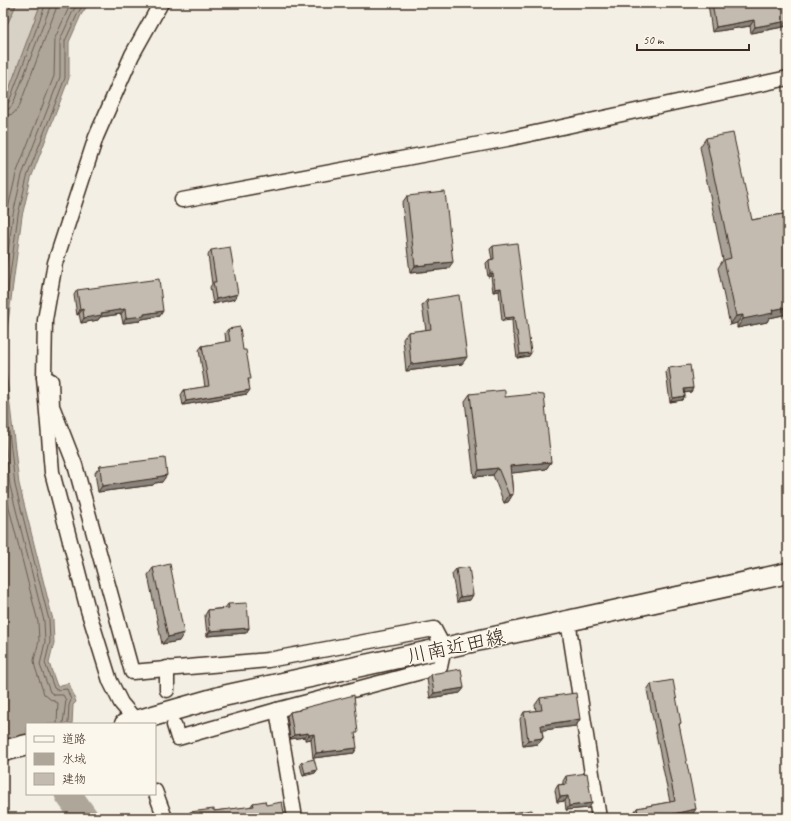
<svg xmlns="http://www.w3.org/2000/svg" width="791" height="821" font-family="Caveat,'Klee One',sans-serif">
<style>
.green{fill:#d8d1c6;stroke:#8a7e72}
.water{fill:#afa69a;stroke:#817468}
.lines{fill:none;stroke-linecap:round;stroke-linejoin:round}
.shore{stroke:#695c50;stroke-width:1}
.river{stroke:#afa69a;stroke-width:27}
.street-casing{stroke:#3b2a1e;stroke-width:17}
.secondary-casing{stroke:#3b2a1e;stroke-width:23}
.street{stroke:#fbf7ec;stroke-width:14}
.secondary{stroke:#fbf7ec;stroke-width:20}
.wall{fill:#a8a197;stroke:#3b2a1e}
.shaded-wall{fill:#88837b;stroke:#3b2a1e}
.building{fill:#c3bbb0;stroke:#3b2a1e}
.labels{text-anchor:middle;stroke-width:3;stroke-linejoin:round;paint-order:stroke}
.street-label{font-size:20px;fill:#3b2a1e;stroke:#fbf7ec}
</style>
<rect width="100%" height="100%" fill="#f3efe4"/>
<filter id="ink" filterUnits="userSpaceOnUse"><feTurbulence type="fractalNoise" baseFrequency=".025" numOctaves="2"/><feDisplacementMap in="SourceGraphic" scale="8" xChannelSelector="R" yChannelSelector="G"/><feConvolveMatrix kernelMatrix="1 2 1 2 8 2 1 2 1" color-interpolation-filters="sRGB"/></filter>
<g filter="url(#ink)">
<polygon class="green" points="17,3 42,3 38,11 3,106 3,33"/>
<g class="water">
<polygon points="3,3 17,3 3,33"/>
<polygon points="42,3 89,3 81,15 69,42 69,78 31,178 22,216 5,345 6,371 19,484 53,620 54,643 49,663 57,686 69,683 76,702 73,705 72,724 27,724 27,735 5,740 3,737 3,106 38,11"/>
</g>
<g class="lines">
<g class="shore">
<polyline points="3,105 6,105 9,102 46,3"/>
<polyline points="3,110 9,109 13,104 50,7 51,3"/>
<polyline points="3,116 13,114 19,107 56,9 57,3"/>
<polyline points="3,246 7,213 16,174 54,76 55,38 71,3"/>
<polyline points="3,290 13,214 22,175 60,77 60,40 73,11 78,3"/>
<polyline points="3,327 18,215 27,177 65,78 65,41 78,13 84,3"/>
<polyline points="3,378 15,485 49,620 50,642 45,663 54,688 57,690 67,689 71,700 69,705 68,724"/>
<polyline points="3,423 10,486 44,621 45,642 40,665 50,692 55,695 63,695 66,700 63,724"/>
<polyline points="3,477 4,488 38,622 39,641 34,660 35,667 44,694 50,699 58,703 57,724"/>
</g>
<polyline class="river" points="68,794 85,818"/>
<defs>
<g id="street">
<polyline points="182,200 507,139 788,78"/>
<polyline points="44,377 51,381 52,406 75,465 132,672 268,660 434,629 444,648 440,667 277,710 178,738 174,725"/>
<polyline points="568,621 599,818"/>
<polyline points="167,668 167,690"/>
<polyline points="277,710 295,818"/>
<polyline points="135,724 131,715 121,703 110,681 88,610 52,472 44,377 45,320 55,263 96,137 132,55 161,3"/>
<polyline points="155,791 165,818"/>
</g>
<g id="secondary">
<polyline points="125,724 223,696 788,573"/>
<polyline points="3,751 27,745"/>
</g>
</defs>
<use href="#street" class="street-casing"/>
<use href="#secondary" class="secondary-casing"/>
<use href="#street" class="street"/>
<use href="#secondary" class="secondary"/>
</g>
<g class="wall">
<polygon points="696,3 788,3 788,26 751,33 750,26 712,32 708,3 697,5"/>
<polygon points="706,138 752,220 788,213 788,314 769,318 767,322 737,328 737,323 730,325 718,268 723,260 700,147"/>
<polygon points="407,196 448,269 410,273 402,203"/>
<polygon points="493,246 529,356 517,358 514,335 513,335 512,320 502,321 499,291 493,292 491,276 488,277 486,263 489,260 492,259 490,249"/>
<polygon points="211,250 235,299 213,304 210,287 212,284 208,255"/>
<polygon points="77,290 160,316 142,319 140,321 123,323 121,314 100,317 98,320 81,323 79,314 77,315 74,295"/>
<polygon points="427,300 462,364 406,371 403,339 408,332 426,330 422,306"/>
<polygon points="228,329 243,350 249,382 247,394 183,405 181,395 184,390 205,387 199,350 202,346 226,342 225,333"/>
<polygon points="669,368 693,388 691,392 684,393 685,396 682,400 670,402 666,372"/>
<polygon points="470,394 505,397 551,462 546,469 511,473 513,494 508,502 504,503 493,475 474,477 465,401"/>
<polygon points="100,466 162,482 155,483 153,485 98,492 95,473"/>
<polygon points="153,568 179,641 162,644 148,575"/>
<polygon points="456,569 470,600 457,602 452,574"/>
<polygon points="228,604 249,628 246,633 207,636 205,615 208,610 225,608"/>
<polygon points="431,674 464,688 460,693 430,698 427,679"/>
<polygon points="651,684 681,723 679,725 692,815 677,818 634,818 633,814 637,808 670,802 647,690"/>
<polygon points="540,698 580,719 576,726 542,730 543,738 538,744 523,746 520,719 524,712 536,711 535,705"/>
<polygon points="300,709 356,736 354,753 313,758 311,739 305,740 305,737 290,739 287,716 290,712 299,710"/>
<polygon points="302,762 317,770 315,773 303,776 300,764"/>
<polygon points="566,776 589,808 566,810 565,801 557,802 555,790 558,785 563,784 563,781"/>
<polygon points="253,803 266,805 285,818 186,818 190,812 214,811 250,807"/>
</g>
<g class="shaded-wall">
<polygon points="698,3 708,3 697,5"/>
<polygon points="754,20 750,26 712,32 716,27"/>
<polygon points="788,21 788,26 751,33 755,27"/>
<polygon points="453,262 448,269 410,273 415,266"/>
<polygon points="490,273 493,273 491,276 488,277"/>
<polygon points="501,288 499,291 493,292 495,289"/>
<polygon points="238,294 235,299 213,304 216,299"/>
<polygon points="788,307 788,314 769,318 767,322 737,328 743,319 772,310"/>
<polygon points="83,309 79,314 77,315 80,310"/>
<polygon points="125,309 121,314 100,317 98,320 81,323 84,318 101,313"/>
<polygon points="163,311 160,316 142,319 140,321 123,323 126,318 144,314"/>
<polygon points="743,315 737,323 730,325 736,316"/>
<polygon points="514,317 512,320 502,321 505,318"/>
<polygon points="531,353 529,356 517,358 520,354"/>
<polygon points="467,357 462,364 406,371 411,364"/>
<polygon points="693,388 691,392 681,393 684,389"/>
<polygon points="250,390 247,394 183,405 186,401"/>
<polygon points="685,396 682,400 670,402 673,398"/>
<polygon points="551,462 546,469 505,474 510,466"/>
<polygon points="498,468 493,475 474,477 479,470"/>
<polygon points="167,475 162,482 155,483 153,485 98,492 102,486"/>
<polygon points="513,494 508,502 504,503 509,495"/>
<polygon points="473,595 470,600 457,602 460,597"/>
<polygon points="249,628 246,633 207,636 210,631"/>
<polygon points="184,633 179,641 162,644 168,637"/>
<polygon points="464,688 460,693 430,698 434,693"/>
<polygon points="580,719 576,726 536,731 541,725"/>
<polygon points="308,733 305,737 290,739 294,735"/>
<polygon points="314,734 311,739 305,740 309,735"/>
<polygon points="543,738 538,744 523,746 528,740"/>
<polygon points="357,748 354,753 313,758 316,753"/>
<polygon points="317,770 315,773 303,776 305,773"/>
<polygon points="568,796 565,801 557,802 560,797"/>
<polygon points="592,803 589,808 566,810 569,806"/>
<polygon points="696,809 692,815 677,818 670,818 673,814"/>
</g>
<g class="building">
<polygon points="712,3 788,3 788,21 755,27 754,20 716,27"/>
<polygon points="733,133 752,220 788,213 788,307 772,310 773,313 743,319 743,315 736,316 724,260 731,258 706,138"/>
<polygon points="445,192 453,262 415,266 407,196"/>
<polygon points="517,243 531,353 520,354 517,331 516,331 514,317 505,318 501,288 495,289 493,273 490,273 489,260 494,259 493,246"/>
<polygon points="230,247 238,294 216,299 213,282 216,282 211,250"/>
<polygon points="159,279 163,311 144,314 144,316 126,318 125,309 101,313 102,315 84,318 83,309 80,310 77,290"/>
<polygon points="459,295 467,357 411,364 408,332 431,329 427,300"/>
<polygon points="240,327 243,350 246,350 251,379 248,379 250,390 186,401 184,390 209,386 202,346 230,341 228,329"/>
<polygon points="690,365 693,388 684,389 685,396 673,398 669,368"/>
<polygon points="505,390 505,397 534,394 544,395 551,462 510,466 513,494 509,495 498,468 479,470 470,394"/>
<polygon points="165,458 167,475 157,477 158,478 102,486 100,466"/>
<polygon points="170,564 184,633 168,637 153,568"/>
<polygon points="469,567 473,595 460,597 456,569"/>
<polygon points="247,603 249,628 210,631 208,610 229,608 228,604"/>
<polygon points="461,669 464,688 434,693 431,674"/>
<polygon points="673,680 681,723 679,724 696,809 673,814 674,818 639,818 637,808 675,801 651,684"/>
<polygon points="576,693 580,719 541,725 543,738 528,740 524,712 542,710 540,698"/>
<polygon points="354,695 358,733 355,733 357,748 316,753 314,734 309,735 308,733 294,735 290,712 300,710 300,709"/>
<polygon points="314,759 317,770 305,773 302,762"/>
<polygon points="587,773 592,803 569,806 568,796 560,797 558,785 567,784 566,776"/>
<polygon points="265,801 266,805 282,802 285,818 193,818 190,812 214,809 214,811 254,806 253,803"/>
<polygon points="532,810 533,818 492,818 492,816"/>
</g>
</g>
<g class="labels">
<g class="street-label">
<text transform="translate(456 646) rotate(-12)" y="7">川南近田線</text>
</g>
</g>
<rect width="791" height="821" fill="none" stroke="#fbf7ec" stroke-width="16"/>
<rect x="8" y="8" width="775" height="805" fill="none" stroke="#3b2a1e" stroke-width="1.5" filter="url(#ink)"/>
<rect x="26" y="723" width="130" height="72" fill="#fbf7ec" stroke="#aea59a"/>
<rect x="34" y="736" width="20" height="6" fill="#fbf7ec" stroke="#aea59a"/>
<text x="62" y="743" font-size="12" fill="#3b2a1e">道路</text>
<rect x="34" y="753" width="20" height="12" fill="#afa69a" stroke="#aea59a"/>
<text x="62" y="763" font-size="12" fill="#3b2a1e">水域</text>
<rect x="34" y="773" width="20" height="12" fill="#c3bbb0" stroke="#aea59a"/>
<text x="62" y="783" font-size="12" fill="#3b2a1e">建物</text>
<path d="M637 44v6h112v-6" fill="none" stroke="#3b2a1e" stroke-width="2"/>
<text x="643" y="44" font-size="12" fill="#3b2a1e" stroke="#fbf7ec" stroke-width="3" paint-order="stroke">50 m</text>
</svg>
